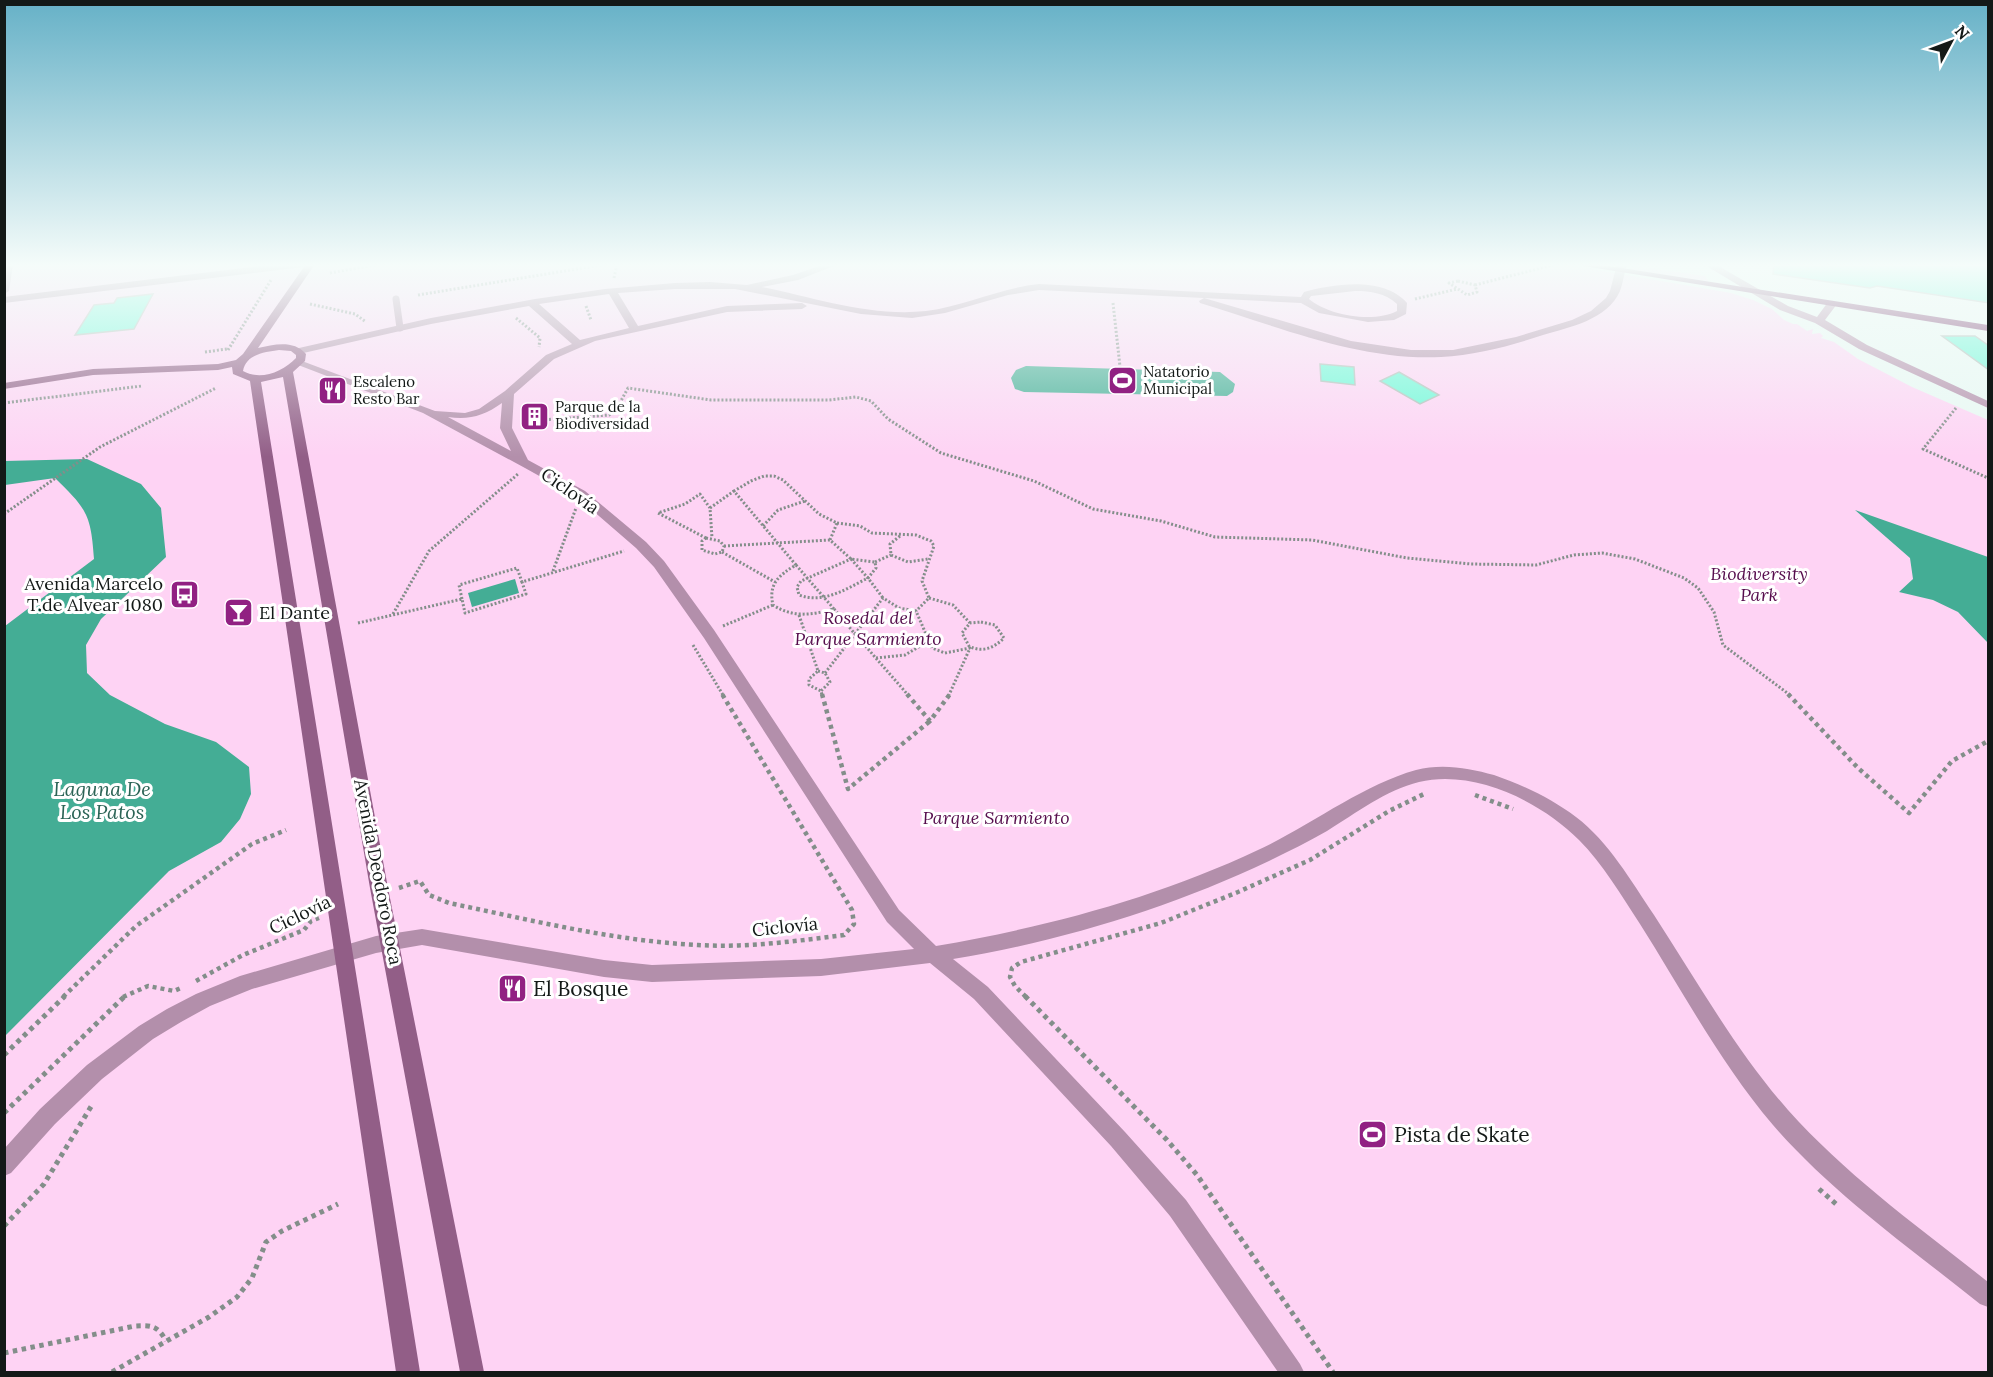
<svg xmlns="http://www.w3.org/2000/svg" width="1993" height="1377" font-family="Lora,serif">
<style>
.green{fill:#fed3f4}
.water{fill:#44ad95}
.building{fill:#6ef7d7;stroke:#b0c0bb;stroke-width:1.5}
.lines{fill:none;stroke-linecap:round;stroke-linejoin:round}
.path-far2{stroke:#838e8a;stroke-width:3;stroke-dasharray:2 2;stroke-linecap:butt}
.path-far1{stroke:#838e8a;stroke-width:4.5;stroke-dasharray:4 4;stroke-linecap:butt}
.path{stroke:#838e8a;stroke-width:5;stroke-dasharray:4.5 4.5;stroke-linecap:butt}
.service{stroke:#b38fab;stroke-width:7}
.minor{fill:#b38fab;fill-rule:evenodd}
.secondary{fill:#925e87;fill-rule:evenodd}
.primary{fill:#783b6e;fill-rule:evenodd}
.labels{text-anchor:middle;stroke-width:6;stroke-linejoin:round;paint-order:stroke}
.far-poi-label{font-size:15px;fill:#131917;stroke:#fff;text-anchor:start}
.street-label{font-size:18px;fill:#131917;stroke:#fff}
.park-label{font-size:18px;font-style:italic;fill:#560d4d;stroke:#fff}
.poi-label{font-size:18px;fill:#131917;stroke:#fff;text-anchor:end}
.water-label{font-size:20px;font-style:italic;fill:#2b6456;stroke:#fff}
.near-poi-label{font-size:21px;fill:#131917;stroke:#fff;text-anchor:start}
</style>
<rect width="100%" height="100%" fill="#e8f8f3"/>
<g class="green">
<polygon points="5,264 1562,264 1731,293 1753,300 1772,309 1784,320 1793,324 1797,324 1807,331 1813,329 1812,334 1820,333 1823,336 1821,338 1834,342 1858,359 1912,387 1988,420 1988,1372 5,1372"/>
<polygon points="1634,266 1705,276 1708,281 1631,270"/>
</g>
<g class="water">
<polygon points="1026,366 1220,372 1235,384 1233,392 1227,396 1024,392 1015,389 1011,378 1016,370"/>
<path d="M87 459 141 484 161 508 166 557 101 619 86 645 87 673 110 695 165 724 216 742 249 767 251 794 240 819 221 842 169 871 5 1036V626L94 559C91 515 87 509 55 478L5 485V461Z"/>
<polygon points="1855,510 1988,557 1988,643 1958,612 1933,600 1899,592 1913,579 1910,558"/>
<polygon points="515,579 519,593 472,607 468,593"/>
</g>
<g class="building">
<polygon points="1774,264 1989,264 1989,303 1877,286 1870,288 1773,274"/>
<polygon points="153,294 134,329 75,335 94,305 114,303 117,298"/>
<polygon points="1942,336 1975,336 1989,346 1989,370"/>
<polygon points="1320,364 1354,367 1355,385 1321,381"/>
<polygon points="1399,372 1439,395 1420,404 1380,381"/>
</g>
<g class="lines">
<g class="path-far2">
<polyline points="330,273 379,264"/>
<polyline points="614,278 617,264"/>
<polygon points="1458,281 1475,285 1477,292 1467,295 1449,283"/>
<polyline points="1475,285 1557,264"/>
<polyline points="418,295 607,264"/>
<polyline points="1415,299 1457,289"/>
<polyline points="1113,303 1123,394"/>
<polyline points="310,304 355,314 366,322"/>
<polyline points="586,306 591,320"/>
<polyline points="516,318 540,338 539,347"/>
<polyline points="228,350 271,280"/>
<polyline points="205,352 227,349"/>
<polyline points="4,403 142,386"/>
<polyline points="1956,408 1923,449 1988,478"/>
<polyline points="529,421 609,415 617,408 628,388 711,400 829,400 856,397 871,401 888,419 941,453 1034,481 1093,509 1161,521 1215,537 1312,540 1407,558 1471,564 1536,565 1574,555 1602,553 1635,559 1684,578 1698,588 1714,612 1723,645 1790,695"/>
<polyline points="710,508 734,491"/>
<polyline points="4,514 100,447 216,388"/>
<polyline points="837,523 860,526 872,533 916,535 931,541 934,546 922,581 929,598 916,611"/>
<polyline points="763,526 778,510 805,501"/>
<polyline points="900,536 890,544 891,555 908,562 928,559"/>
<polyline points="706,538 658,513 685,504 700,494 710,508 712,538"/>
<polygon points="706,538 720,541 724,546 722,552 715,554 702,550 702,541"/>
<polyline points="724,546 830,540 851,559 875,562 876,568 868,578 883,598"/>
<polyline points="722,552 775,582"/>
<path d="M851 559 868 578C846 589 824 604 799 595L797 587 801 581Z"/>
<polyline points="875,562 891,555"/>
<polyline points="796,565 734,491 751,481 764,476 774,476 783,480 819,514 837,523 830,540"/>
<path d="M796 565 834 609C812 615 793 618 773 605 768 584 779 575 796 565Z"/>
<polyline points="553,571 576,508"/>
<polyline points="929,598 953,605 970,623"/>
<polyline points="462,599 459,585 517,568 522,582"/>
<polyline points="834,609 855,634"/>
<polyline points="393,614 429,551 518,474"/>
<polyline points="799,615 818,671 809,679 809,685 821,691 822,695"/>
<path d="M981 622 995 625 1004 638C994 648 982 653 969 646L962 633 970 623Z"/>
<polyline points="358,623 462,599 465,613 526,594 522,582 624,551"/>
<polyline points="723,626 773,605"/>
<polyline points="855,634 908,695"/>
<polyline points="855,634 883,598 899,608 916,611 932,648 945,653 970,648 949,695"/>
<polyline points="693,645 723,695"/>
<polyline points="876,658 905,655 927,642"/>
<polyline points="818,671 825,673 830,682 821,691"/>
<polyline points="825,673 855,634"/>
</g>
<g class="path-far1">
<polyline points="822,694 848,789 930,721"/>
<polyline points="907,694 930,721 950,694"/>
<polyline points="1788,694 1858,768 1909,813 1952,761 1988,741"/>
<polyline points="1475,795 1513,809"/>
<path d="M399 888 420 881 429 895 449 903C531 920 614 941 698 945 747 948 796 941 844 935L854 924 852 910 722 694"/>
<polyline points="196,981 243,955 304,930 311,921 319,918"/>
<polyline points="63,997 136,926 252,844 286,830"/>
<polyline points="123,997 148,986 174,991 181,988"/>
<polyline points="1026,997 1015,986 1010,977 1012,968 1021,962 1161,923 1238,892 1310,860 1389,811 1424,794"/>
</g>
<g class="path">
<polyline points="1025,996 1167,1140 1197,1175 1333,1372"/>
<polyline points="4,1055 65,996"/>
<polyline points="4,1113 125,996"/>
<polyline points="1819,1189 1836,1204"/>
<polyline points="4,1226 44,1184 92,1105"/>
<path d="M4 1353 135 1326C152 1325 158 1326 166 1341"/>
<polyline points="112,1372 209,1317 237,1297 252,1278 266,1242 282,1231 338,1204"/>
</g>
<polyline class="service" points="396,299 400,328"/>
<g class="minor">
<polygon points="4,264 13,264 9,291 4,294"/>
<polygon points="276,264 307,264 303,267 4,303 4,297"/>
<path d="M825 264H839L798 280 762 287C816 298 871 317 926 311 965 306 1000 288 1039 284L1301 297 1304 292C1334 284 1383 276 1407 303L1406 314 1394 320 1368 322 1319 313 1301 303 1204 298 1351 341 1411 350H1453L1516 337 1572 320 1591 311 1606 298 1610 291 1617 264H1627C1624 273 1623 283 1620 291 1607 320 1570 327 1543 335 1510 346 1476 355 1441 357 1359 361 1277 326 1200 303L1199 301 1204 298 1039 290 1008 295 945 313 912 318 861 314 735 289H675L618 293 638 326 727 306 802 303 807 306 802 309 727 312 595 341 554 359 514 394 512 428 528 460 585 491 646 542 664 561 714 630 899 910 936 946C1047 927 1156 898 1258 850 1310 826 1362 785 1416 770 1442 763 1469 768 1494 775 1523 785 1552 799 1576 817 1609 842 1631 881 1654 915 1697 981 1736 1051 1788 1110 1847 1176 1920 1228 1988 1282V1307L1980 1304C1909 1247 1833 1194 1773 1125 1721 1064 1683 992 1640 924 1621 895 1603 864 1579 840 1540 801 1474 769 1419 782 1386 790 1356 813 1327 831 1308 842 1289 851 1269 861 1170 908 1062 941 953 959L988 987 1125 1132 1186 1200 1300 1364 1304 1372H1278L1170 1216 1111 1146 974 999 930 963 821 976 652 982 604 977 422 945 376 953 252 989 210 1006 181 1022 153 1039 102 1079 55 1124 11 1173 4 1176V1149L40 1109 87 1065 139 1026 167 1009 196 994 240 976 376 936 422 929 604 960 652 965 821 959 914 949 887 922 704 638 654 567 636 548 577 497 525 468 423 413 293 363 298 360 302 361 435 411 465 413 479 409 505 391 546 355 572 344 529 306 431 324 299 354 294 351 299 348 431 318 535 299 605 289 675 283 710 282 747 285 793 275ZM1355 291C1371 291 1385 293 1397 304V311C1374 323 1329 316 1309 299L1311 296ZM609 294 629 328 580 340 539 304ZM502 403 500 428 511 451 448 417C469 420 484 416 502 403Z"/>
<polygon points="1703,264 1715,264 1788,306 1817,317 1828,302 1836,302 1837,304 1825,320 1867,345 1988,401 1988,408 1859,349 1815,323 1780,310"/>
</g>
<path class="secondary" d="M306 264H315L258 348C275 344 294 340 306 354L305 361 293 372 388 888 484 1372H460L370 888 283 377 261 382 420 1372H396L250 381 233 374 232 367 218 370 93 375 4 389V383L93 369 218 364 236 360 243 354ZM279 350 291 351 296 355V358C283 372 260 381 243 371 246 354 265 352 279 350Z"/>
<polygon class="primary" points="1571,264 1596,264 1988,325 1988,331"/>
</g>
<linearGradient id="sky" x2="0" y2="1"><stop stop-color="#66b1c7"/><stop offset="0.58" stop-color="#f5fcfa"/><stop offset="1" stop-color="#f5fcfa" stop-opacity="0"/></linearGradient>
<rect width="1993" height="457" fill="url(#sky)"/>
<defs>
<symbol id="stadium-square" viewBox="-11 -11 22 22"><rect x="-9" y="-9" width="18" height="18" rx="4" fill="#912182" stroke="#fff"/><path d="M0-5a6.5 5 0 1 0 0 10a6.5 5 0 1 0 0-10ZM-3.5-1.8h7v3.6h-7Z" fill="#fff"/></symbol>
<symbol id="restaurant-square" viewBox="-11 -11 22 22"><rect x="-9" y="-9" width="18" height="18" rx="4" fill="#912182" stroke="#fff"/><path d="M-5-6h1v4h1v-4h1v4h1v-4h1v5L-1.5 .5V6h-2V.5L-5-1ZM5-6V6H3V1.5H1.5Q1.5-4 5-6Z" fill="#fff"/></symbol>
<symbol id="building-square" viewBox="-11 -11 22 22"><rect x="-9" y="-9" width="18" height="18" rx="4" fill="#912182" stroke="#fff"/><path d="M-4-6H4V6H1V3H-1V6H-4ZM-2.5-4.3h1.7v1.8h-1.7ZM.8-4.3h1.7v1.8H.8ZM-2.5-1h1.7V.8h-1.7ZM.8-1h1.7V.8H.8Z" fill="#fff"/></symbol>
<symbol id="bus-square" viewBox="-11 -11 22 22"><rect x="-9" y="-9" width="18" height="18" rx="4" fill="#912182" stroke="#fff"/><path d="M-5-6H5V4H4V6H2V4H-2V6H-4V4H-5ZM-3.5-4V0h7V-4ZM-3.5 1.2v1.5H-2V1.2ZM2 1.2v1.5H3.5V1.2Z" fill="#fff"/></symbol>
<symbol id="bar-square" viewBox="-11 -11 22 22"><rect x="-9" y="-9" width="18" height="18" rx="4" fill="#912182" stroke="#fff"/><path d="M-6-5H6L.8 .8V4.5H3.5V6h-7V4.5H-.8V.8Z" fill="#fff"/></symbol>
</defs>
<g fill-rule="evenodd">
<use href="#stadium-square" x="1106" y="364" width="33" height="33"/>
<use href="#restaurant-square" x="316" y="374" width="33" height="33"/>
<use href="#building-square" x="518" y="400" width="33" height="33"/>
<use href="#bus-square" x="168" y="578" width="33" height="33"/>
<use href="#bar-square" x="222" y="596" width="33" height="33"/>
<use href="#restaurant-square" x="496" y="972" width="33" height="33"/>
<use href="#stadium-square" x="1356" y="1118" width="33" height="33"/>
</g>
<g class="labels">
<g class="far-poi-label">
<text x="1143" y="377">Natatorio<tspan x="1143" dy="17">Municipal</tspan></text>
<text x="353" y="387">Escaleno<tspan x="353" dy="17">Resto Bar</tspan></text>
<text x="555" y="412">Parque de la<tspan x="555" dy="17">Biodiversidad</tspan></text>
</g>
<g class="street-label">
<text transform="translate(570 491) rotate(35)" y="6">Ciclovía</text>
<text transform="translate(378 872) rotate(79)" y="6">Avenida Deodoro Roca</text>
<text transform="translate(300 915) rotate(-26)" y="6">Ciclovía</text>
<text transform="translate(785 927) rotate(-6)" y="6">Ciclovía</text>
</g>
<g class="park-label">
<text x="1759" y="580">Biodiversity<tspan x="1759" dy="21">Park</tspan></text>
<text x="868" y="624">Rosedal del<tspan x="868" dy="21">Parque Sarmiento</tspan></text>
<text x="996" y="824">Parque Sarmiento</text>
</g>
<g class="poi-label">
<text x="163" y="590">Avenida Marcelo<tspan x="163" dy="21">T.de Alvear 1080</tspan></text>
<text x="259" y="619" text-anchor="start">El Dante</text>
</g>
<g class="water-label">
<text x="102" y="796">Laguna De<tspan x="102" dy="23">Los Patos</tspan></text>
</g>
<g class="near-poi-label">
<text x="533" y="996">El Bosque</text>
<text x="1394" y="1142">Pista de Skate</text>
</g>
</g>
<rect width="1993" height="1377" fill="none" stroke="#131917" stroke-width="12"/>
<g transform="translate(1951 42) rotate(49)" stroke="#ffffff" stroke-width="4.5" paint-order="stroke">
<path d="M0-4.5L10 22L0 15L-10 22Z" fill="#131917"/>
<text y="-9" font-size="16" font-weight="bold" text-anchor="middle" fill="#131917">N</text>
</g>
</svg>
